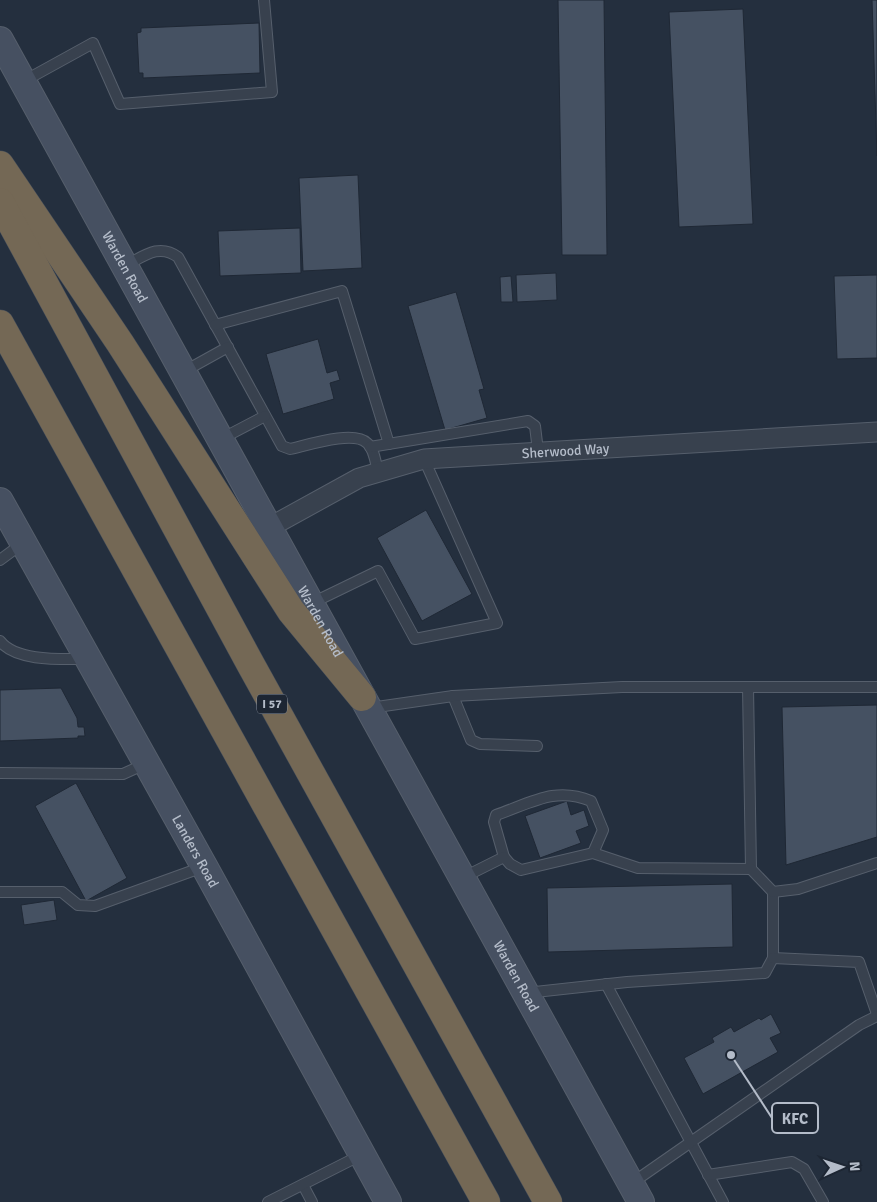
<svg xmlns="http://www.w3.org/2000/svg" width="877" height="1202" font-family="Signika,sans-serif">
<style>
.building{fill:#455162;stroke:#1f2835}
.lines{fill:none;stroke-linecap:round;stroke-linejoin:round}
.lane-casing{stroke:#565f6c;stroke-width:12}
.street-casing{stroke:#565f6c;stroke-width:21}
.secondary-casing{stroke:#565f6c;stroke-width:28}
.highway-casing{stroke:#434c59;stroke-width:29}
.lane{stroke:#38414e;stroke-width:10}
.street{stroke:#38414e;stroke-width:19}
.secondary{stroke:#465061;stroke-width:26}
.highway{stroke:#746855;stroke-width:28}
.labels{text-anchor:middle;stroke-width:4;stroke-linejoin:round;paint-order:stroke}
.shield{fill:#1d2633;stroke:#878f9c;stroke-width:1}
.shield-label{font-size:12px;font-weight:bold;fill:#b4bcc9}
.street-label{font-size:14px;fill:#b4bcc9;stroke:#1d2633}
.leader{fill:none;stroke:#b4bcc9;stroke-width:2}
.callout-dot{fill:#b4bcc9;stroke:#1d2633;stroke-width:2}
.callout{fill:#1d2633;stroke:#b4bcc9;stroke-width:2}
.callout-label{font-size:15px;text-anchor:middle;font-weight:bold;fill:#b4bcc9}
</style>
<rect width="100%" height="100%" fill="#242f3e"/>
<g class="building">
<polygon points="558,0 604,0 607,255 562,255"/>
<polygon points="872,0 877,0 877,156"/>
<polygon points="743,9 753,224 679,227 669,12"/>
<polygon points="259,23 260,73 143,78 143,73 139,73 137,33 141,32 141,28"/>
<polygon points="358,175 362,268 303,271 299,178"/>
<polygon points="300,228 301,273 220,276 218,231"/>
<polygon points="556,273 557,300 517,302 516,275"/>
<polygon points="877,275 877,358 837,359 834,276"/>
<polygon points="511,276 513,302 501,302 500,277"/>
<polygon points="456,292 484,389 479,390 487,418 445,430 408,306"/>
<polygon points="318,339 327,373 337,370 340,380 330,383 334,399 283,414 266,354"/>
<polygon points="426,510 472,594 422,621 377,538"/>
<polygon points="61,688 77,718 78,727 84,727 85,736 78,736 78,738 0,741 0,690"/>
<polygon points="877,705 877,837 786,865 782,707"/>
<polygon points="76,783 127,878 86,901 35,806"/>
<polygon points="567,801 571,815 584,810 589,826 576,831 581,843 540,858 525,816"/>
<polygon points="732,884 733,947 548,952 547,888"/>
<polygon points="54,900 57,920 24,925 21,905"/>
<polygon points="771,1014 781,1033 770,1038 778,1052 703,1094 684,1058 714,1042 712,1038 731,1027 734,1032 759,1018 761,1020"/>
</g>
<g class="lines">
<defs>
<g id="lane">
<polyline points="24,81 93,43 120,104 272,92 264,0"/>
<path d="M125 266C144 256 159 243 178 257L282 446 290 449C308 445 354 430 367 443 374 448 376 464 378 472"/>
<polyline points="215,325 342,291 389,444"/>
<polyline points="183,372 228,347"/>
<polyline points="221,439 265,416"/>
<polyline points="370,447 528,421 535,426 538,451"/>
<polyline points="0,560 23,543"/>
<polyline points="312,603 378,571 415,639 497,623 424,459"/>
<path d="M0 641C16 662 63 659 87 659"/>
<polyline points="748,687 751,869"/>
<polyline points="453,696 471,740 480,744 537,746"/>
<polyline points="370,708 453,696 622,687 877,687"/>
<polyline points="0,773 123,774 145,764"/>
<path d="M504 857 494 822 496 815C531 803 555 786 591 801L603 830 593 853"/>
<polyline points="464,877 504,857 510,864 521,870 593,853 638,868 751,869 773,892 773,958 765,973 627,982 526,993"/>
<polyline points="0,892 62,892 78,905 95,906 203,867"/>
<polyline points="773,892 798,889 877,863"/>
<polyline points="773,958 859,962 877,1014"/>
<polyline points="606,984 723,1202"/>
<polyline points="708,1175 792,1162 804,1169 823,1202"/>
<polyline points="632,1183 859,1025 877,1016"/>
<polyline points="303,1185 312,1202"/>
<polyline points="268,1202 361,1155"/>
</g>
<g id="street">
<path id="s1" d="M270 527 359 478 424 459 877 432"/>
</g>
<g id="secondary">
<path id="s2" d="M0 40 641 1202"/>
<path id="s3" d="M0 501 204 866 388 1202"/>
</g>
<g id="highway">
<polyline points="0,165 120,343 291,611 362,697"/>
<polyline points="0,202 251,665 548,1202"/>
<polyline points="0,324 486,1202"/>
</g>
</defs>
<use href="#lane" class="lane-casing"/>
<use href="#street" class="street-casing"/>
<use href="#secondary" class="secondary-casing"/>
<use href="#highway" class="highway-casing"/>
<use href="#lane" class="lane"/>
<use href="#street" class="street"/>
<use href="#secondary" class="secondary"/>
<use href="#highway" class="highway"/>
</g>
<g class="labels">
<rect class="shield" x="257" y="694.5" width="30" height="19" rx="4"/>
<g class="shield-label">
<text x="272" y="708">I 57</text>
</g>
<g class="street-label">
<text dy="5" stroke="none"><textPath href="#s2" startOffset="259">Warden Road</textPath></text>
<text dy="5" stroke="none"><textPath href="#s1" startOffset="311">Sherwood Way</textPath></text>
<text dy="5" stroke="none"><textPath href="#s2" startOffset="664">Warden Road</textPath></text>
<text dy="5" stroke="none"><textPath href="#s3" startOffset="401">Landers Road</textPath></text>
<text dy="5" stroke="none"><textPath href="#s2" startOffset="1069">Warden Road</textPath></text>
</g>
</g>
<path class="leader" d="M731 1055L772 1118"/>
<circle class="callout-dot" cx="731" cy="1055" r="5"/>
<rect class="callout" x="772" y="1103" width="46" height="30" rx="5"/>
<g class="callout-label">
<text x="795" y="1124">KFC</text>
</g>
<g transform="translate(842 1167) rotate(87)" stroke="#1d2633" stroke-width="4" paint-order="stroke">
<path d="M0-4L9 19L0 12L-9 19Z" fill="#b4bcc9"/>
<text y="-8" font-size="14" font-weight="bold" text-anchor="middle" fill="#b4bcc9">N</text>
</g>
</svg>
